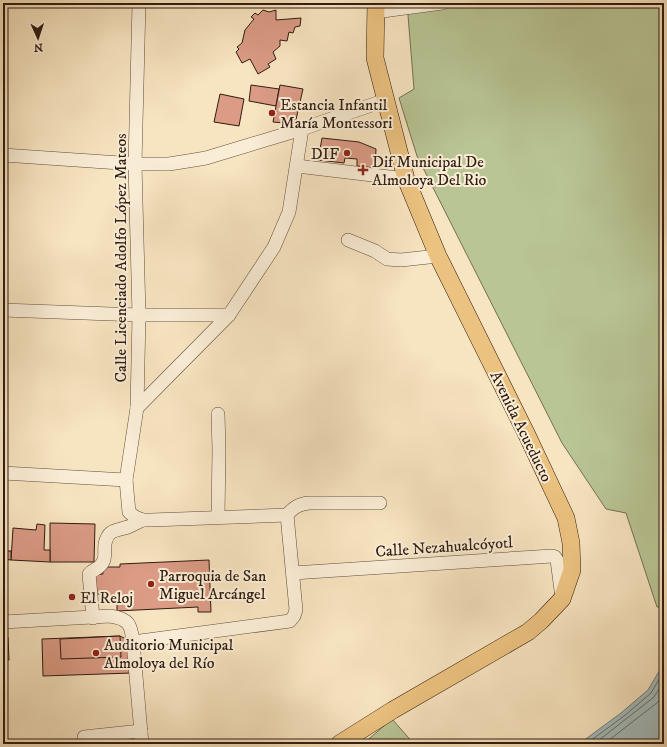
<svg xmlns="http://www.w3.org/2000/svg" width="667" height="747" font-family="'IM FELL DW Pica',serif">
<style>
.green{fill:#b9c595;stroke:#747053}
.water{fill:#a2bcbd;stroke:#747c78}
.lines{fill:none;stroke-linecap:round;stroke-linejoin:round}
.shore{stroke:#696c67;stroke-width:1}
.building{fill:#db9b85;stroke:#301c11}
.minor-casing{stroke:#624e3d;stroke-width:14}
.major-casing{stroke:#301c11;stroke-width:18}
.minor{stroke:#faedd6;stroke-width:13}
.major{stroke:#ecc280;stroke-width:17}
.poi-dot{fill:#8f2418;stroke:#faedd6;stroke-width:1.5}
.labels{text-anchor:middle;stroke-width:4;stroke-linejoin:round;paint-order:stroke}
.poi-label{font-size:16px;fill:#301c11;stroke:#faedd6;text-anchor:start}
.street-label{font-size:16px;fill:#301c11;stroke:#faedd6}
</style>
<rect width="100%" height="100%" fill="#f7e4c0"/>
<filter id="stains"><feTurbulence type="fractalNoise" baseFrequency=".005" numOctaves="4"/><feColorMatrix values="0 0 0 0 .2 0 0 0 0 .09 0 0 0 0 .02 0 0 0 .5 -.17"/></filter>
<radialGradient id="worn" r=".72"><stop offset=".6" stop-color="#630" stop-opacity="0"/><stop offset="1" stop-color="#630" stop-opacity=".3"/></radialGradient>
<g class="green">
<polygon points="407,3 664,3 664,607 657,607 626,513 606,509 562,443 417,156 399,98 414,89"/>
<polygon points="392,719 414,744 363,744"/>
</g>
<polygon class="water" points="664,663 664,744 579,744 621,713 648,690"/>
<g class="lines">
<g class="shore">
<polyline points="586,744 624,716 651,693 664,671"/>
<polyline points="594,744 654,697 664,681"/>
<polyline points="604,744 658,702 664,693"/>
</g>
</g>
<g class="building">
<polygon points="263,10 269,12 276,10 276,20 301,18 300,26 295,27 293,33 289,32 287,41 280,40 280,46 273,52 276,59 268,64 270,67 258,74 250,59 242,63 236,52 239,49 237,47 242,43 245,30 254,19 251,17 255,13 258,15"/>
<polygon points="251,85 279,89 276,106 249,101"/>
<polygon points="280,85 303,89 295,124 273,122"/>
<polygon points="220,94 244,99 239,126 214,122"/>
<polygon points="322,138 359,142 376,149 375,168 357,166 357,159 345,158 344,163 318,160"/>
<polygon points="50,523 95,524 94,562 50,562"/>
<polygon points="37,524 45,525 44,550 50,550 50,562 11,560 13,528 36,530"/>
<polygon points="3,539 3,551 11,551 11,560 3,559"/>
<polygon points="209,560 211,612 198,612 198,607 117,611 117,600 102,601 102,594 93,594 92,575 103,574 102,567 120,567 120,564"/>
<polygon points="120,636 130,641 132,673 43,676 42,639"/>
<polygon points="120,636 121,657 61,659 60,639"/>
<polygon points="3,637 8,637 9,660 3,661"/>
</g>
<g class="lines">
<defs>
<g id="minor">
<polyline points="139,3 135,164 139,315 137,408 126,480 129,512 135,517 143,520 151,520 287,515"/>
<polyline points="375,12 442,3"/>
<polyline points="3,155 135,164 169,164 188,161 206,158 302,129 386,100"/>
<polyline points="297,166 406,179"/>
<polyline points="348,240 375,251 387,259 401,260 438,256"/>
<polyline points="3,310 139,315 229,315"/>
<polyline points="137,408 229,315 274,247 289,212 302,129"/>
<polyline points="3,473 126,480"/>
<path d="M287 515C294 507 299 504 309 503H380"/>
<polyline points="218,517 219,450 218,414"/>
<polyline points="293,573 552,556 555,557 557,560 562,598"/>
<path d="M93 618 89 574C93 569 100 569 103 562 106 558 104 549 105 544 108 529 116 531 128 527 133 525 138 522 143 520"/>
<path d="M3 622 110 616C129 619 131 624 133 642L142 744"/>
<polyline points="133,642 290,621 294,616 296,610 287,515"/>
<polyline points="84,737 141,731"/>
</g>
<polyline id="major" points="339,744 393,710 528,632 541,621 562,599 572,570 571,543 566,518 527,435 438,256 406,179 375,58 376,3"/>
</defs>
<use href="#minor" class="minor-casing"/>
<use href="#major" class="major-casing"/>
<use href="#minor" class="minor"/>
<use href="#major" class="major"/>
</g>
<g class="poi-dot">
<circle cx="272" cy="113" r="4"/>
<circle cx="347" cy="153" r="4"/>
<path d="M361 164h4v4h4v4h-4v4h-4v-4h-4v-4h4z"/>
<circle cx="151" cy="584" r="4"/>
<circle cx="72" cy="597" r="4"/>
<circle cx="96" cy="653" r="4"/>
</g>
<g class="labels">
<g class="poi-label">
<text x="280" y="110">Estancia Infantil<tspan x="280" dy="18">María Montessori</tspan></text>
<text x="339" y="159" text-anchor="end">DIF</text>
<text x="372" y="167">Dif Municipal De<tspan x="372" dy="18">Almoloya Del Rio</tspan></text>
<text x="159" y="581">Parroquia de San<tspan x="159" dy="18">Miguel Arcángel</tspan></text>
<text x="80" y="603">El Reloj</text>
<text x="104" y="650">Auditorio Municipal<tspan x="104" dy="18">Almoloya del Río</tspan></text>
</g>
<g class="street-label">
<text transform="translate(120 258) rotate(-90)" y="6">Calle Licenciado Adolfo López Mateos</text>
<text transform="translate(522 426) rotate(64)" y="6">Avenida Acueducto</text>
<text transform="translate(444 546) rotate(-4)" y="6">Calle Nezahualcóyotl</text>
</g>
</g>
<rect width="667" height="747" fill="none" stroke="#f7e4c0" stroke-width="16"/>
<rect x="4" y="4" width="659" height="739" fill="none" stroke="#301c11" stroke-width="2"/>
<rect x="8" y="8" width="651" height="731" fill="none" stroke="#301c11"/>
<g transform="translate(38 38) rotate(177)" stroke="#faedd6" stroke-width="3" paint-order="stroke">
<path d="M0-3L7 15L0 10L-7 15Z" fill="#301c11"/>
<text y="-6" font-size="11" font-weight="bold" text-anchor="middle" fill="#301c11">N</text>
</g>
<rect width="100%" height="100%" filter="url(#stains)"/>
<rect width="100%" height="100%" fill="url(#worn)"/>
</svg>
